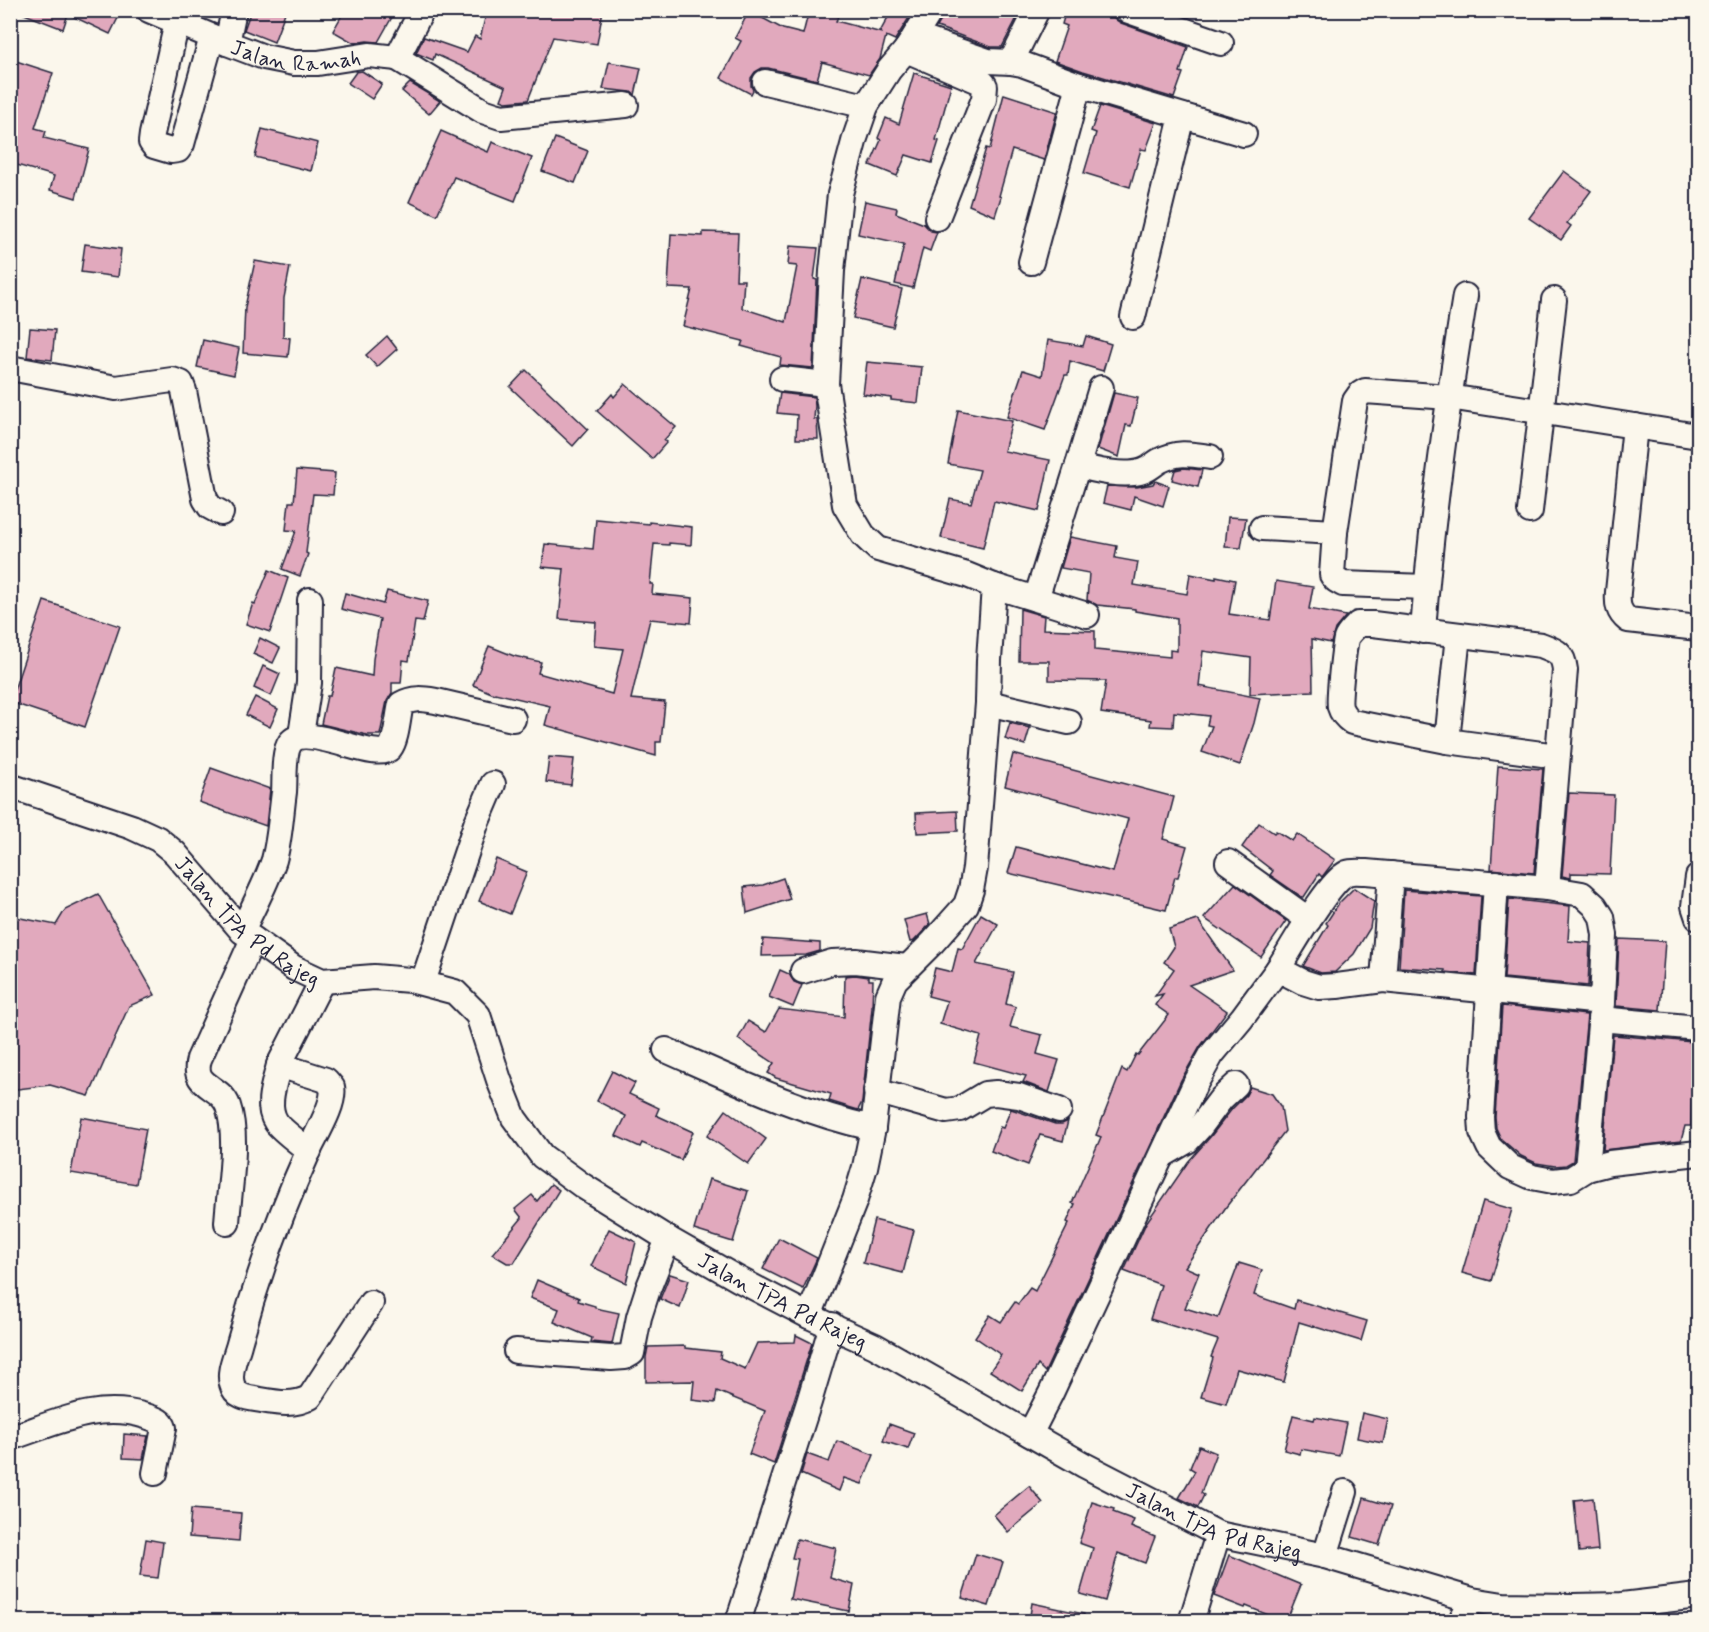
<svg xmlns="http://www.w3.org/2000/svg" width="1709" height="1632" font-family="Mynerve,sans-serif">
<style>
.building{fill:#e1a9bd;stroke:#22223b;stroke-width:1.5}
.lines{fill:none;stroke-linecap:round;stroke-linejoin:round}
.street-casing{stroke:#22223b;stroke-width:28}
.street{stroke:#fbf7ec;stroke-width:24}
.labels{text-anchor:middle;stroke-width:4.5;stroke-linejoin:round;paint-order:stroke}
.street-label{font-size:22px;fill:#22223b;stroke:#fbf7ec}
</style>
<rect width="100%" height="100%" fill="#fbf7ec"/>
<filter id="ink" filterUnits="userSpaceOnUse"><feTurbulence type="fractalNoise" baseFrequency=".0167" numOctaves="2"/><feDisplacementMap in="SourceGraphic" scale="12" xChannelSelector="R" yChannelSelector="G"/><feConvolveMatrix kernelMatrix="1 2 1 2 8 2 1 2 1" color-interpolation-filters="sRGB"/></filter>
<g filter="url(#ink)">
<g class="building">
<polygon points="19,10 122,10 110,34 68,14 63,29 19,12"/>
<polygon points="251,10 286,10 274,42 244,30"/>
<polygon points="345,10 396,10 378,42 367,41 354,43 333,31"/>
<polygon points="487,10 603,10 597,44 553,37 528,100 506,102 501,100 506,87 435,54 433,60 416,53 424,37 467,52 475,36 480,39"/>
<polygon points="809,10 841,10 836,21 882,33 880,32 892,10 914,10 895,40 886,36 880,59 869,75 822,62 817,80 768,68 762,68 755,72 751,78 751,86 753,90 751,94 721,78 741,41 735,38 749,11 783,29 803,34"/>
<polygon points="945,10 1021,10 1002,47 991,47 937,27 943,17"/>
<polygon points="1066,10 1098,10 1113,16 1116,20 1121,23 1188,47 1180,72 1183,73 1174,98 1083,71 1055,61 1067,26 1062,24"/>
<polygon points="10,59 53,73 35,128 46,131 44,138 89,149 76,198 50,190 54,176 10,163"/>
<polygon points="609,62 641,68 635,95 631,92 603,89"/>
<polygon points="362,71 382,84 372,99 348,83 356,72"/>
<polygon points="914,73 951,85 936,140 939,141 932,163 906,155 897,176 870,165 881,140 878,138 886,118 899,124"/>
<polygon points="410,83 440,101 429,114 402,91"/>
<polygon points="1004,94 1032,103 1032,104 1057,112 1044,160 1012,150 999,196 1001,197 995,216 969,205 986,148 990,149"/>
<polygon points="1100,106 1156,123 1146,150 1141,149 1130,187 1084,173 1096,133 1091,131"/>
<polygon points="262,129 318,143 311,171 255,157"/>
<polygon points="441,131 488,152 492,142 532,158 515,201 454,177 437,215 409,202"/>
<polygon points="555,138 588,151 575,183 542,171"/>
<polygon points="1564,171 1591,191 1567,223 1571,226 1561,240 1529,218"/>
<polygon points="865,201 897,208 896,213 924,224 931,231 937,232 930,251 923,248 913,288 895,284 904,244 858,234"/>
<polygon points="703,232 738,233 736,280 744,280 742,308 786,322 797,266 788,265 790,246 818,248 814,279 817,280 813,368 780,365 781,357 741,346 743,341 683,326 692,289 668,288 671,234 703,236"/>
<polygon points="85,244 121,249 118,277 81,272"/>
<polygon points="255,261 290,267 284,298 283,337 290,338 288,357 243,353 245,307"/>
<polygon points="862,279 902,289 893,327 853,318"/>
<polygon points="30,328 55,330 52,360 27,357"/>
<polygon points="387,336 397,349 377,367 366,355"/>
<polygon points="1086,336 1111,344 1103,371 1070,361 1068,375 1065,375 1045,430 1007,417 1023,370 1042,376 1048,340 1083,346"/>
<polygon points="203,340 239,348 234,375 197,367"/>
<polygon points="867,362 922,367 918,403 891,400 891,398 863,394"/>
<polygon points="526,370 588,429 573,446 510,387"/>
<polygon points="625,384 676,427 664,440 667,442 652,459 597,411 612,394 614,397"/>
<polygon points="780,393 814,397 815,406 814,419 817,419 818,439 796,439 797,415 777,413"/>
<polygon points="1114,393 1138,398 1131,426 1126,425 1119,457 1098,449"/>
<polygon points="958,410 1012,421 1004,451 1050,460 1039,511 994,501 983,548 941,538 950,499 971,503 980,470 948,464"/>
<polygon points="1184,468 1202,470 1198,487 1172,480 1175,470"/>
<polygon points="297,470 335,473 333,495 313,494 306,553 308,554 300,576 282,569 296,531 286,530 289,502 294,502"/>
<polygon points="1155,481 1169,486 1163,506 1134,496 1131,510 1103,503 1107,486 1137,487 1153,484"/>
<polygon points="1228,517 1246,518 1241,548 1225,547"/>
<polygon points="596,519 649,524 649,522 692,527 691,545 669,543 669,545 654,544 650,584 653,584 652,594 693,598 691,623 650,619 631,699 665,702 661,742 656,742 656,756 545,725 550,706 495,693 494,694 473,685 489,646 514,656 541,662 538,673 612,694 623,649 594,646 596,622 559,619 564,569 542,567 545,544 593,549"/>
<polygon points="1070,537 1117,546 1115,558 1138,562 1134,585 1187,594 1190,574 1216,579 1216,576 1235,580 1229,614 1270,620 1276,581 1313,587 1309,609 1346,616 1335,629 1331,643 1312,639 1313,691 1250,694 1251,658 1203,651 1199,686 1260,698 1254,723 1240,765 1202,752 1212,726 1207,725 1209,716 1174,712 1173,727 1150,726 1151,720 1101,713 1106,681 1049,680 1049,661 1019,661 1020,609 1044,616 1043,629 1095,631 1095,650 1170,657 1170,650 1177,651 1177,618 1135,611 1135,609 1097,605 1087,600 1089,573 1061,568"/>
<polygon points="269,570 288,578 270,632 246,624 253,603 255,604"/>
<polygon points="387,591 428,601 423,622 415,621 409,661 403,660 401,683 392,683 392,693 387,701 380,735 367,735 321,724 327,696 330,696 336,668 372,676 373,659 380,619 341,609 345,593 383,604"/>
<polygon points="44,601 120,626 85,727 10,702"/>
<polygon points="260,638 280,648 273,663 253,654"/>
<polygon points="263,666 280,674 271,696 254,688"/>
<polygon points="255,697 278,709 270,727 246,715"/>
<polygon points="1010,723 1030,728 1025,745 1005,739"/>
<polygon points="1013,754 1174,797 1163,839 1187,846 1178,877 1175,877 1166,910 1008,873 1016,847 1113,872 1128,819 1005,786"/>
<polygon points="549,757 574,759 571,785 546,782"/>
<polygon points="1498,766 1543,769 1534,873 1491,869"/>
<polygon points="211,768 270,789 266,826 199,802"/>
<polygon points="1569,793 1614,795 1610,874 1571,873 1571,878 1562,876"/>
<polygon points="957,811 958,831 917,833 916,813"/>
<polygon points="1259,823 1274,833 1276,831 1292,841 1297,834 1335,860 1322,877 1319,874 1304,897 1302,897 1270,875 1273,871 1242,847"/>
<polygon points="496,859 527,872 510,914 479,901"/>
<polygon points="783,878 790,899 747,913 744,887 763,885"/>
<polygon points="1235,884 1286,921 1261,957 1204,918"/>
<polygon points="1354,888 1374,901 1370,928 1354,954 1335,972 1321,973 1303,966 1328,925 1326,923 1339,903"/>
<polygon points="1404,890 1481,896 1476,975 1445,972 1445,970 1399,967"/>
<polygon points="98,894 155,995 129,1006 89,1096 50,1085 10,1090 10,916 56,925 65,910"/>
<polygon points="1509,899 1570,906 1568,941 1590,943 1588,986 1504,978"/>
<polygon points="927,914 930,924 914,941 910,942 904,920"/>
<polygon points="981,914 998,924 976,964 1013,972 1006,1004 1016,1007 1010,1027 1042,1035 1037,1054 1059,1060 1049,1092 1023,1082 1026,1076 974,1062 981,1036 940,1024 947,1001 928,996 935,968 952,972 958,948 962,949"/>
<polygon points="1198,920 1233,970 1189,985 1227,1011 1200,1047 1181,1080 1045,1372 1038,1365 1022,1391 990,1371 1001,1355 975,1337 990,1315 1001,1322 1015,1302 1018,1304 1030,1288 1035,1291 1069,1223 1067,1222 1075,1204 1072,1203 1101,1137 1096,1135 1122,1069 1127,1072 1136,1054 1138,1055 1169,1015 1155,1005 1163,994 1155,996 1174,969 1164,962 1174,947 1169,929"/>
<polygon points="763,939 820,943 820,951 806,955 762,956"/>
<polygon points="1619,939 1665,941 1660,1010 1616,1006"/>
<polygon points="780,970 789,974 794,982 802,985 793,1007 769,997"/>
<polygon points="855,975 869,977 869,980 873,980 872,1008 862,1102 858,1110 829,1101 831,1094 776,1078 768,1073 774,1063 738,1039 748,1021 766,1032 779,1009 844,1017 845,976"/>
<polygon points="1502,1006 1587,1015 1573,1161 1566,1165 1555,1166 1536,1163 1521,1156 1501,1139 1496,1128 1495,1117"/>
<polygon points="1613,1035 1693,1042 1691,1126 1685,1126 1681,1141 1603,1150"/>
<polygon points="612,1071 635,1083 629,1094 659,1108 656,1115 693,1132 681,1160 642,1143 640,1147 616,1136 626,1116 597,1101"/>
<polygon points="1250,1087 1272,1094 1281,1107 1285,1131 1226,1207 1185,1267 1199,1273 1185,1308 1218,1318 1239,1263 1262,1270 1254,1295 1294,1309 1296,1300 1367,1321 1361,1341 1299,1322 1284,1382 1237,1369 1226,1404 1201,1397 1213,1358 1211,1357 1218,1340 1150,1319 1161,1285 1124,1271 1146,1223 1188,1162 1211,1136 1232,1109 1246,1095"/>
<polygon points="1011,1109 1055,1124 1062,1124 1068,1121 1063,1141 1040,1135 1028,1165 991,1151 1000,1127 1003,1128"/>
<polygon points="726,1110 766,1139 748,1164 707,1136"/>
<polygon points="81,1117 146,1129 136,1184 71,1173"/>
<polygon points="709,1179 748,1191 733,1242 694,1230"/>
<polygon points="551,1184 559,1190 514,1263 507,1263 492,1254 522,1218 515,1209 532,1195 537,1201"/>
<polygon points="1483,1201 1512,1209 1491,1281 1462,1273"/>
<polygon points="874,1220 914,1230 903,1273 863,1263"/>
<polygon points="609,1229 636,1242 626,1283 591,1266"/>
<polygon points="779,1238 817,1258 803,1289 763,1269"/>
<polygon points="670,1274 689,1280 680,1308 660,1299"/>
<polygon points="537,1280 579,1298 578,1301 595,1306 595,1308 619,1313 612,1344 591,1342 592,1338 554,1322 559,1309 530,1298"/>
<polygon points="796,1335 812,1343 774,1464 749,1454 765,1411 717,1391 715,1403 692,1400 694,1381 646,1382 646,1357 648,1347 685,1346 685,1348 721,1352 720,1358 745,1369 757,1343 795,1342"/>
<polygon points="1362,1413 1388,1419 1383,1443 1357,1438"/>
<polygon points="1293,1415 1314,1420 1315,1417 1346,1423 1339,1456 1301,1449 1300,1454 1284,1450"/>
<polygon points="889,1424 914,1433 908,1449 883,1441"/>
<polygon points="124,1434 148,1436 143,1459 123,1458"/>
<polygon points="837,1441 874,1455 862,1484 844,1478 839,1491 801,1474 807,1454 829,1462"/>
<polygon points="1199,1446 1216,1453 1201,1493 1204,1495 1198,1507 1179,1498 1195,1471 1190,1468"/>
<polygon points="1029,1486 1043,1503 1008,1532 994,1515"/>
<polygon points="1364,1498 1391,1506 1379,1545 1352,1537"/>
<polygon points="1593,1498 1598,1550 1579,1552 1574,1500"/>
<polygon points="1092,1502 1114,1509 1113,1512 1134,1520 1131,1527 1155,1537 1145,1563 1118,1553 1105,1601 1080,1594 1093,1548 1079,1543"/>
<polygon points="191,1509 241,1513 239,1541 189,1537"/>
<polygon points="146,1539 163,1542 158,1578 140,1576"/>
<polygon points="797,1539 836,1548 830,1578 854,1585 849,1611 790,1599 798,1559 792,1558"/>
<polygon points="976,1554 1003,1562 989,1606 962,1598"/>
<polygon points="1229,1555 1301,1585 1286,1622 1246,1606 1245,1608 1214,1596"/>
<polygon points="1032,1603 1084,1614 1083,1622 1029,1622"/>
</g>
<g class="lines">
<defs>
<g id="street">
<path id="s1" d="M149 10 227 43 264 57 294 63H318L369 55 397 58 422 10"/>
<polyline points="1126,10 1221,43"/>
<polyline points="177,22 152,134 151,142 154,146 171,151 178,150 182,144 212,37"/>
<polyline points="915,36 988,61 1011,62"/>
<polyline points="227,43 234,10"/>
<polyline points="906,50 983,83 985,86 984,99 937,218"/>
<polyline points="397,58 483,111 501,117 626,105"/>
<polyline points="765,82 866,106"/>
<polyline points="1079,85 1244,134"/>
<polyline points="1031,262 1079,85 1022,64 1011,62 1037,10"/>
<polyline points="1133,317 1182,116"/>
<polyline points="10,368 116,388 172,380 181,383 184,391 205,499 210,507 221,513"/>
<polyline points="782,379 826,384"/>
<path d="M1635 426 1618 592C1617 604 1618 612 1628 620L1698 628"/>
<path d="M1078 465C1095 471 1126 477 1143 471 1149 469 1154 464 1159 461 1177 451 1191 454 1210 457"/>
<polyline points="1530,511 1554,300"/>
<polyline points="1262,528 1335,532 1332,575 1336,580 1343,584 1426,587"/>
<polyline points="1335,532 1355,401 1360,394 1365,391 1449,397 1698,436"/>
<polyline points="994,586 1036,599 1078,465 1101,388"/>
<polyline points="1036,599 1087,615"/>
<path d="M1423 631C1431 519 1447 407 1465 296"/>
<polyline points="988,703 1069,722"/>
<polyline points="301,735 309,683 310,600"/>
<polyline points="1447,741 1458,635"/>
<path id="s2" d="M10 786 132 827 158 839 175 853 242 931 294 968 322 981 374 977 410 980 455 992 478 1015 499 1080 514 1118 542 1156 583 1186 668 1239 738 1279 809 1316 875 1346 1084 1465 1218 1534 1325 1556 1472 1600 1503 1605 1573 1606 1622 1605 1698 1596"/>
<polyline points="1228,862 1309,920"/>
<polyline points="1698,877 1694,906 1698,918"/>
<polyline points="1496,883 1481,1117 1482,1132 1489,1147 1510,1167 1532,1177 1553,1181 1571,1179 1587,1169 1610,1163 1698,1153"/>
<path d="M1547 888 1565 670C1563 653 1557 651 1541 645L1373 624H1358C1354 629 1348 633 1346 639 1344 648 1338 699 1340 707 1342 714 1346 718 1352 722L1447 741 1557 756"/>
<path d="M242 931C253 907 266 884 274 860 280 838 281 814 284 792 285 779 283 753 290 743 306 721 376 764 390 748 397 739 398 716 401 704 413 697 424 699 436 701L513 719"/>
<path d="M1278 969C1291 949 1328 882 1347 873 1352 871 1361 872 1366 872L1547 888 1582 894 1595 906 1602 917 1605 935 1602 1002"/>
<polyline points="803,971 832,962 856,961 906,967"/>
<polyline points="1383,980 1391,874"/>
<path d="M322 981 279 1065 326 1080 332 1087C336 1103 316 1135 309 1150 281 1212 257 1278 239 1344 236 1356 228 1371 232 1384 235 1397 249 1398 261 1400 278 1403 295 1406 310 1397L371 1303"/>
<polyline points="423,982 476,824 493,784"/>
<polyline points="1600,1019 1698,1028"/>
<path d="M666 1050C734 1080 800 1112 873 1128"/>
<path d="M279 1065C275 1082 265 1105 276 1122 281 1130 301 1144 309 1151"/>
<polyline points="876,1091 946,1111 960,1109 985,1094 996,1093 1019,1096 1059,1110"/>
<polyline points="1163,1155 1187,1141 1200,1127 1221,1099 1236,1085"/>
<path d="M227 1223C229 1189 239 1138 228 1106 221 1085 191 1088 199 1059L253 939"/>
<polyline points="809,1316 855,1200 865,1167 873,1128 888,996 895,980 933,942 966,905 971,890 975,868 988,703 989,660 994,586 967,575 878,549 863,535 845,505 826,384 832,271 840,194 855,138 866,106 889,70 906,50 931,10"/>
<polyline points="516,1351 611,1358 625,1357 632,1353 639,1317 648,1289 668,1239"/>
<polyline points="1030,1434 1051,1393 1194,1086 1212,1054 1242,1018 1278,969 1303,982 1319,987 1337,986 1383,980 1602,1002 1587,1169"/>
<path d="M10 1438C56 1423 97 1401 146 1416 154 1419 162 1420 164 1428L155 1473"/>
<polyline points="1325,1556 1345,1492"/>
<polyline points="738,1622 809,1402 832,1325"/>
<polyline points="1191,1622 1218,1534"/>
<polyline points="1460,1622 1472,1600"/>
</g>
</defs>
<use href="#street" class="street-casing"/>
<use href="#street" class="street"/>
</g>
</g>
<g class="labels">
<g class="street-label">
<text dy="8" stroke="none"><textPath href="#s1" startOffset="156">Jalan Ramah</textPath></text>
<text dy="8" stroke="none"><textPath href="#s2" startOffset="280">Jalan TPA Pd Rajeg</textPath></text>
<text dy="8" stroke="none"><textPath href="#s2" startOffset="982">Jalan TPA Pd Rajeg</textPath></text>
<text dy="8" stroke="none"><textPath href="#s2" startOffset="1468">Jalan TPA Pd Rajeg</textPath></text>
</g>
</g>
<rect width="1709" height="1632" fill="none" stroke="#fbf7ec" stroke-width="36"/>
<rect x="18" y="18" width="1673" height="1596" fill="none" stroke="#22223b" stroke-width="2" filter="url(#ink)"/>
</svg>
